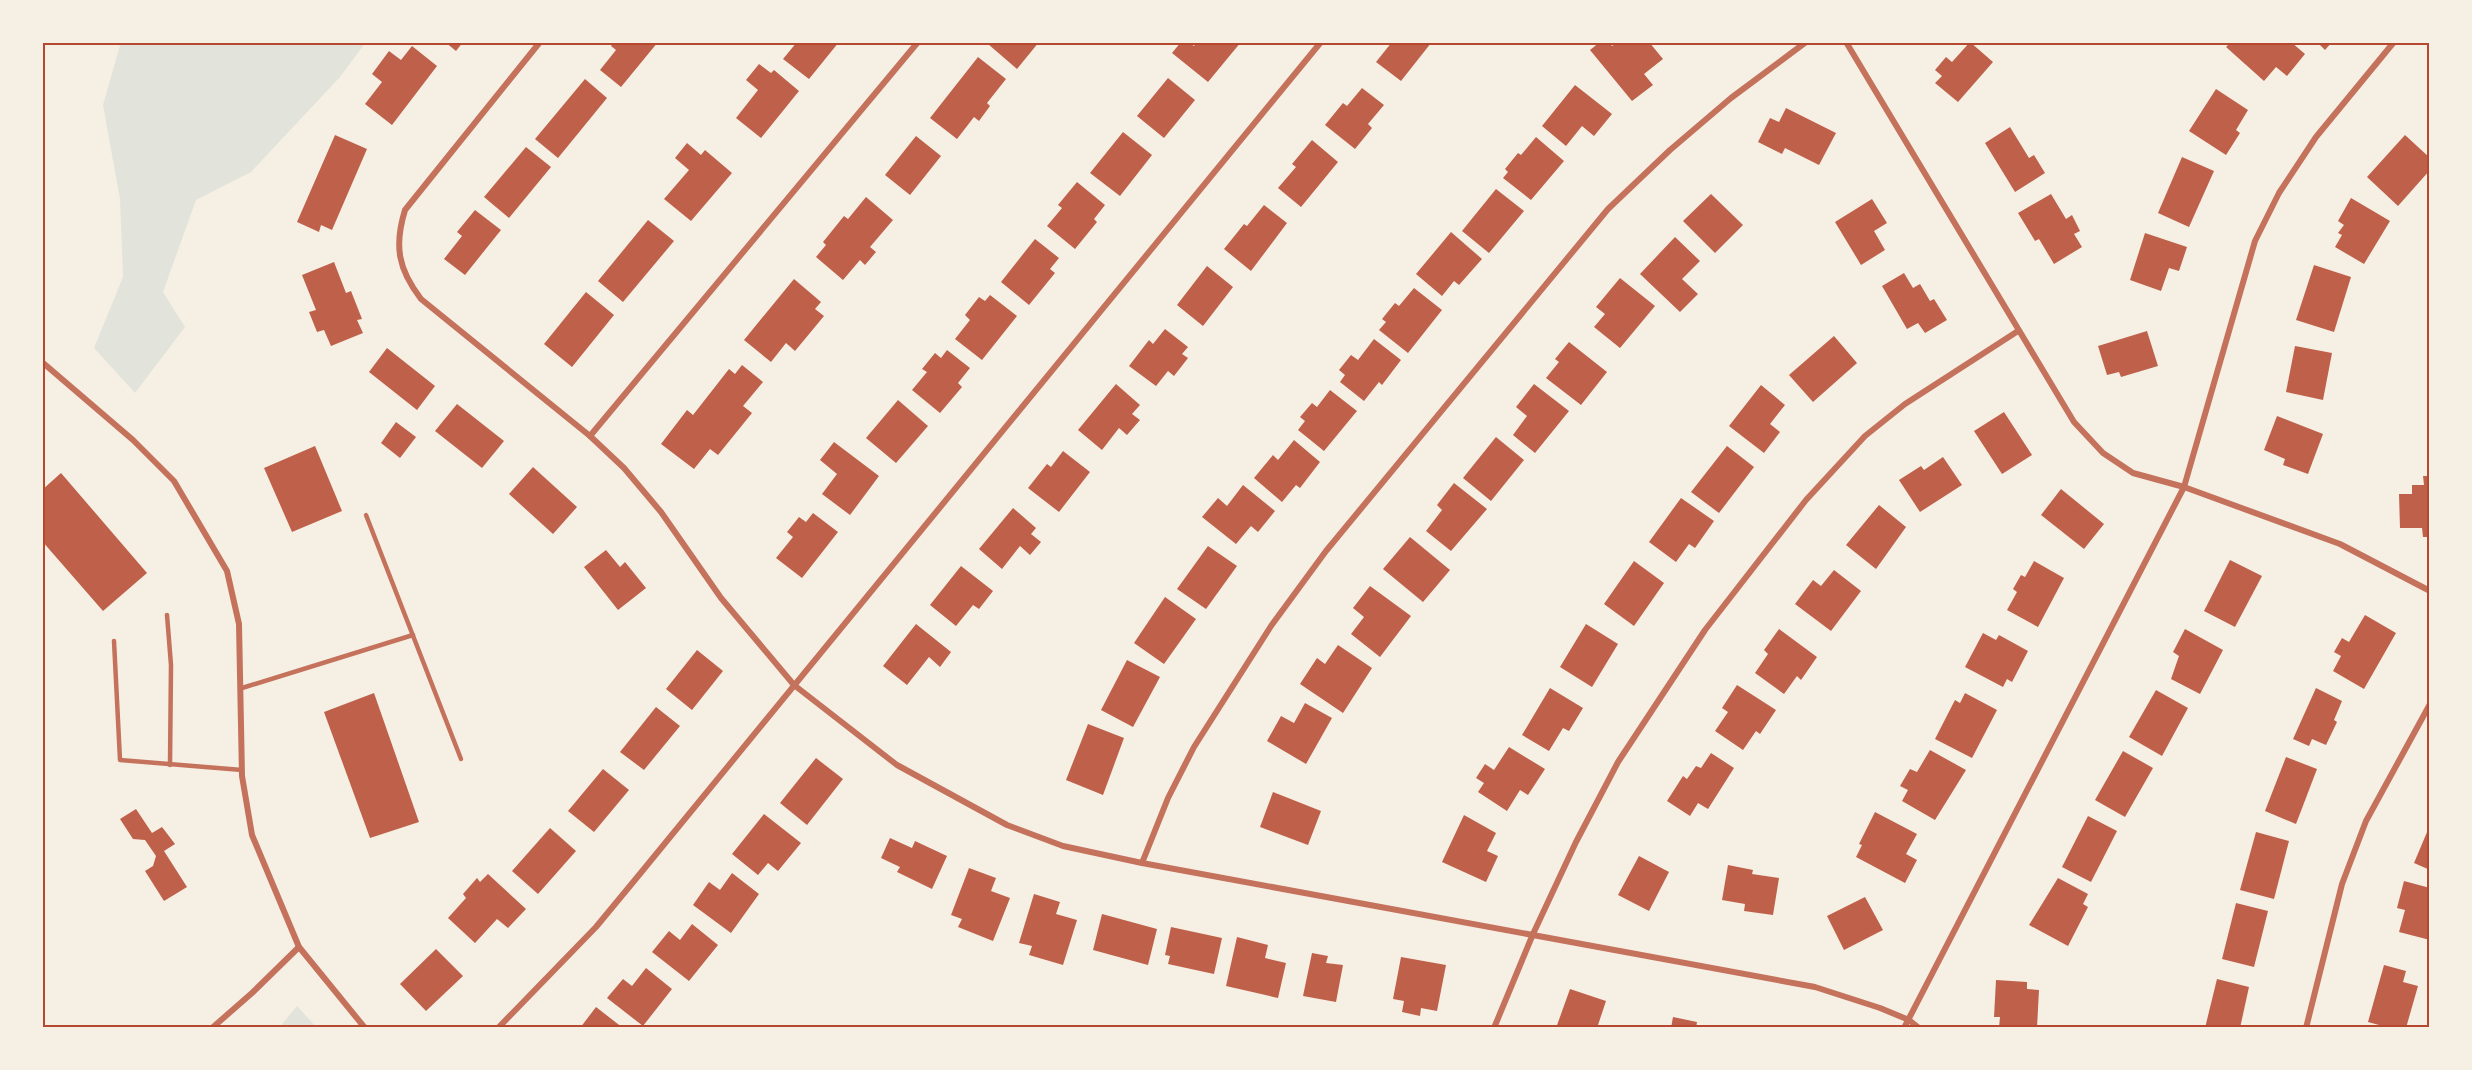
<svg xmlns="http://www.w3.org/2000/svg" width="2472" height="1070" font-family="'IBM Plex Sans',sans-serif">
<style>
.green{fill:#e2e4dc}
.building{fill:#bf614a}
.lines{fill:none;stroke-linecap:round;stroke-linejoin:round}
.service{stroke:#c5725c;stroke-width:4.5}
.minor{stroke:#c5725c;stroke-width:6}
.neatline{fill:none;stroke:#b5482f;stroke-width:2}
</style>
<rect width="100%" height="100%" fill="#f6efe4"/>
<g class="green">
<polygon points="121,42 366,42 340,77 251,172 196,200 163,292 185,327 135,393 94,348 123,277 120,199 103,105"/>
<polygon points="297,1006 317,1028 279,1028"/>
</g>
<g class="building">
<polygon points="445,42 463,42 456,51"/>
<polygon points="614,42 658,42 621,87 600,70 616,50 611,46"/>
<polygon points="797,42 839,42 809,79 783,59"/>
<polygon points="989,42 1039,42 1017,69 988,44"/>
<polygon points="1181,42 1188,42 1194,46 1197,42 1241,42 1208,82 1172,53"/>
<polygon points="1392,42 1431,43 1401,81 1376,62"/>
<polygon points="1600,42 1609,42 1612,46 1618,42 1649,42 1663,59 1644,74 1653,85 1632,101 1590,50"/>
<polygon points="1970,42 1993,62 1958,102 1935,83 1942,76 1935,70 1946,57 1952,62"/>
<polygon points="2231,42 2291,42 2305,54 2287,76 2276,67 2264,81 2226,47"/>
<polygon points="2317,42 2332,42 2325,50"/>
<polygon points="412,46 437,66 392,125 365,104 382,82 372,74 389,51 401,60"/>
<polygon points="978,57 1006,79 987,103 990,106 979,121 974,117 957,139 930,118"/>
<polygon points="759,64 771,73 774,70 799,91 761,138 736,118 758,90 746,80"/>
<polygon points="1168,78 1195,100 1164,138 1137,116"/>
<polygon points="585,79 607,98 558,158 535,139"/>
<polygon points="1575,85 1612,114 1594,136 1582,126 1566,146 1542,126"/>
<polygon points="1362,88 1384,105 1368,124 1372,128 1355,149 1325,125 1343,103 1347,106"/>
<polygon points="2216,89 2248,110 2236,130 2240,133 2226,155 2189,131"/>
<polygon points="1786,108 1836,133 1819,165 1785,148 1782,154 1758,142 1770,118 1779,122"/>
<polygon points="2010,127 2029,158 2034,155 2045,173 2015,192 1985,143"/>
<polygon points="1123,132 1152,155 1120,196 1090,173"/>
<polygon points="335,135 367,149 332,230 321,225 319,232 297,222"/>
<polygon points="2405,135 2430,158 2430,170 2398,206 2367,177"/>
<polygon points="916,136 941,156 910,195 885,175"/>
<polygon points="1536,137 1564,161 1531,200 1503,178 1508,172 1505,169 1518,153 1521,155"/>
<polygon points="1312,140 1338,162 1301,207 1278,188 1296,167 1292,164"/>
<polygon points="687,143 701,155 705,150 732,173 691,221 664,199 689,170 675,158"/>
<polygon points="526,147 551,167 509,218 484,197"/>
<polygon points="2182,157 2214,171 2189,227 2158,213"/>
<polygon points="1077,182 1105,205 1094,219 1097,222 1075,249 1047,226 1062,208 1058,205"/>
<polygon points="1496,189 1524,211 1489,253 1462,231"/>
<polygon points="1711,194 1743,225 1715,253 1683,221"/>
<polygon points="2051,194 2066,219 2072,215 2080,231 2074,234 2082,247 2054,264 2039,239 2035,241 2018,213"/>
<polygon points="866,197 893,220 870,247 876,252 865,265 860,260 843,280 816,257 826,245 823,242 844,216 848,219"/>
<polygon points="2351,198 2390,221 2364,264 2335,247 2342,235 2338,233 2344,225 2338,221"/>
<polygon points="1872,199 1887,223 1874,231 1885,250 1861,265 1835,222"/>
<polygon points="1264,205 1287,223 1251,271 1224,249 1244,224 1247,226"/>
<polygon points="475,210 501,230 465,275 444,259 462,236 457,232"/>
<polygon points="648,220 674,241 623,302 598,281"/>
<polygon points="1451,232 1482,259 1459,285 1454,281 1442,296 1416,274"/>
<polygon points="2145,233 2187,247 2179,271 2169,268 2161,291 2130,280"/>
<polygon points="1675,237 1700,261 1682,279 1698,294 1680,312 1640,274"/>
<polygon points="1035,239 1059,258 1050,269 1055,273 1029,305 1001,282"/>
<polygon points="334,262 346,293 351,291 362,319 357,320 363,333 331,346 324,330 317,332 309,312 316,310 302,275"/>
<polygon points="2314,265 2351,277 2334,332 2296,320"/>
<polygon points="1207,266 1233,287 1203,326 1177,305"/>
<polygon points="1904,273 1913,288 1920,284 1930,301 1934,299 1947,320 1925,333 1918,323 1907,329 1882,286"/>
<polygon points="1620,278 1655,306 1620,348 1594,327 1605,314 1596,307"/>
<polygon points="794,279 821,302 815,309 824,316 795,351 786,343 771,362 744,340"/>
<polygon points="1414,288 1442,310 1408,353 1379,330 1386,322 1382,319 1395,303 1399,306"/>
<polygon points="586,292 614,315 572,367 544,344"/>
<polygon points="990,295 1017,316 982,360 955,339 970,320 965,315 979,297 985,301"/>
<polygon points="1165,329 1188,347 1182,354 1188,358 1174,376 1168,371 1156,386 1129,366 1149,340 1153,344"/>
<polygon points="2147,331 2158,366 2121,377 2119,372 2107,375 2098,346"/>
<polygon points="1834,336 1857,363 1813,402 1789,375"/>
<polygon points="1374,339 1401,360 1382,385 1379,382 1364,401 1340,382 1345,375 1339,370 1351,355 1358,360"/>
<polygon points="1569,342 1607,372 1581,405 1546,378 1559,362 1555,359"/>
<polygon points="2295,346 2332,353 2323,400 2286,392"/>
<polygon points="387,348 435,386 417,410 369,372"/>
<polygon points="947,350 970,368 958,383 962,387 940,413 912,390 927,372 922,369 935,353 941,358"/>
<polygon points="742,365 763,382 743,406 752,413 718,455 710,449 694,469 661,444 687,410 693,415 729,369 735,374"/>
<polygon points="1116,384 1140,405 1132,414 1140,420 1127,435 1119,428 1102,450 1078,430"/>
<polygon points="1534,384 1569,411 1535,453 1513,435 1527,416 1516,407"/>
<polygon points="1761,385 1785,405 1770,424 1780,432 1764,453 1729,426"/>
<polygon points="1330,390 1357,411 1324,451 1298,430 1305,421 1300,417 1312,403 1317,407"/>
<polygon points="898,400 928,426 896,463 866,438"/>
<polygon points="457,404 504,441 482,468 435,431"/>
<polygon points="2004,412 2032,455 2002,474 1974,431"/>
<polygon points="2277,416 2323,434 2308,474 2283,465 2285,459 2264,450"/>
<polygon points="396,422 416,437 400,458 381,443"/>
<polygon points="1496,437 1524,460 1491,501 1463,478"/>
<polygon points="1294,440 1320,462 1300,488 1296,485 1282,502 1254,478 1273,455 1278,460"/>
<polygon points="834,442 879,476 850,515 822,494 837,474 820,460"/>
<polygon points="315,446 342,511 292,532 264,468"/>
<polygon points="1727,446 1754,467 1719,513 1691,492"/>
<polygon points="1063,451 1090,472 1059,512 1028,488 1047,464 1051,467"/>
<polygon points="1943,457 1962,485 1920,512 1899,480 1921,466 1924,470"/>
<polygon points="533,467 577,507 553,534 509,494"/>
<polygon points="61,473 147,573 103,611 42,541 42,490"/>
<polygon points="2423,476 2430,476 2430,537 2423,537 2422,528 2400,528 2399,494 2412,494 2412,485 2424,485"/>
<polygon points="1454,483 1487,509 1451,551 1426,531 1442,510 1437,505"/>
<polygon points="1243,485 1275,511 1258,532 1251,526 1236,544 1202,517 1218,498 1227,506"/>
<polygon points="2061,489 2104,524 2084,549 2041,515"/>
<polygon points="1681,498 1714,521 1695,548 1689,544 1676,562 1649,542"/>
<polygon points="1879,505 1906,527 1876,569 1846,545"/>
<polygon points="1013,508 1036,528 1031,534 1041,542 1030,555 1020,546 1002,569 979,549"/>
<polygon points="813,513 838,532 802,578 776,558 793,537 787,532 799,517 806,522"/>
<polygon points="1410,537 1450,570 1423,602 1383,569"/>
<polygon points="1208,546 1237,566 1206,609 1177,589"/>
<polygon points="606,550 620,567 625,562 646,588 618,610 584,567"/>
<polygon points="2230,560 2262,576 2235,627 2204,611"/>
<polygon points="1634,561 1664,583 1634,626 1604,604"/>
<polygon points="2034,561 2064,578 2038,627 2007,610 2017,592 2013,589 2021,575 2025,577"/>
<polygon points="961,566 993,591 979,609 973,605 956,626 930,605"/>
<polygon points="1834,570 1861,591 1831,631 1795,604 1813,580 1821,586"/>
<polygon points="1370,586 1411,616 1380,657 1351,634 1364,617 1353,608"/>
<polygon points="1165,597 1196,619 1164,664 1134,643"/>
<polygon points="2365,615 2396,633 2364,689 2333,671 2341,656 2334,652 2342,638 2349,642"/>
<polygon points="916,624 951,652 940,667 929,657 907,685 883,666"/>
<polygon points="1586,624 1618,644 1592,687 1560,667"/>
<polygon points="1779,629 1817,657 1801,680 1797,676 1784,694 1755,673 1768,654 1764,650"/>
<polygon points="2185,629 2223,650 2200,694 2171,679 2179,656 2173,652"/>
<polygon points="1983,633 1996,640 1999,635 2028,651 2012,682 2007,679 2003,687 1965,667"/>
<polygon points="1338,645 1372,668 1343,713 1300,684 1317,658 1325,664"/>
<polygon points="697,650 723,671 692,710 666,689"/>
<polygon points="1127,660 1160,677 1133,727 1101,710"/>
<polygon points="1737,685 1776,710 1760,734 1756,731 1743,750 1715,731 1728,712 1722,708"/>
<polygon points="1550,688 1583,708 1569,731 1563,728 1549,751 1522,735"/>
<polygon points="2316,688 2342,701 2334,720 2337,722 2326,745 2312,739 2309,746 2293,739"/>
<polygon points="2156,690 2188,708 2162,756 2129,737"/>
<polygon points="374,693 419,822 370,838 324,712"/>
<polygon points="1965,693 1997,710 1972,758 1935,739 1955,700 1960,703"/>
<polygon points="1305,703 1332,718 1306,764 1267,741 1281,716 1294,723"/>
<polygon points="656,707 680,726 644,770 620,752"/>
<polygon points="1088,724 1124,738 1103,795 1066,780"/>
<polygon points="1509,747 1545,769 1528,795 1520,790 1507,811 1478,792 1484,783 1476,778 1485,764 1494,770"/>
<polygon points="1930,750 1966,770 1935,820 1902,801 1908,790 1900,786 1910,769 1917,772"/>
<polygon points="2123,751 2153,768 2125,817 2095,800"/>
<polygon points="1711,753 1734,768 1708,809 1698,803 1690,816 1667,801 1683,776 1687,779 1696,766 1701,768"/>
<polygon points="2286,757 2317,769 2296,824 2265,811"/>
<polygon points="816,758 843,779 807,825 780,803"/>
<polygon points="603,769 629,790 594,832 568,811"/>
<polygon points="1273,792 1321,811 1308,845 1260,827"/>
<polygon points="136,809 152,833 162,827 175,844 164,851 187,887 164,901 145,871 153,866 156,856 145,840 133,839 120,819"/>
<polygon points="1875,812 1917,834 1906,854 1917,860 1905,883 1856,857 1862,845 1859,844"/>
<polygon points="764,814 801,843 778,871 768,863 758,875 732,854"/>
<polygon points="1464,815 1496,833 1487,851 1498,856 1486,882 1442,862"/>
<polygon points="2088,816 2117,831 2091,882 2062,867"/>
<polygon points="2430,825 2430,870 2414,863"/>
<polygon points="550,828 576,851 538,894 512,871"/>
<polygon points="2256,832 2289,841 2274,899 2240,890"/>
<polygon points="890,838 912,848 915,841 947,856 932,889 897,872 900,867 881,858"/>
<polygon points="1639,856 1669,872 1649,911 1618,895"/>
<polygon points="1728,865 1753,870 1752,874 1779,878 1773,915 1744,911 1745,904 1722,900"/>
<polygon points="969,868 996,878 991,891 1010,898 993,941 958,927 962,919 951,915"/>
<polygon points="732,873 759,894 731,933 693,905 709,882 720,890"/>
<polygon points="488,874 526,909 508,928 497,919 475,943 448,918 466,898 463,894 477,878 480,882"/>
<polygon points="2058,878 2088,894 2083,904 2088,907 2068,946 2029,925"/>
<polygon points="2404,881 2430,888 2430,940 2399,932 2405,910 2397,908"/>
<polygon points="1034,894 1060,902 1056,914 1077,920 1063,965 1029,955 1032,946 1019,943"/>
<polygon points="1865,897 1883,930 1844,950 1827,916"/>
<polygon points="2236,903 2268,911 2254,967 2222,959"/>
<polygon points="1102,914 1157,929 1148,965 1093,950"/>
<polygon points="692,924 718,945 689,981 652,952 669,931 680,940"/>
<polygon points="1171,927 1222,938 1214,974 1168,964 1170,956 1165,955"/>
<polygon points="1237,937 1268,945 1265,958 1286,963 1278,998 1226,986"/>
<polygon points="436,949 463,976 426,1011 400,984"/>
<polygon points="1312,953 1328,956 1326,963 1343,965 1336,1002 1303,996"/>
<polygon points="1401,957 1446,965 1437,1011 1421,1008 1420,1016 1402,1012 1404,1001 1393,999"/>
<polygon points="2384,965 2406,971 2403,982 2418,986 2406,1028 2390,1028 2368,1022"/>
<polygon points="646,968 672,989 643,1026 607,998 623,979 632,986"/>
<polygon points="2217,979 2249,987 2240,1028 2205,1028"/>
<polygon points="1996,980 2027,982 2027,989 2039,990 2037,1028 1999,1028 2000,1017 1994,1017"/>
<polygon points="1570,989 1606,1001 1597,1028 1556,1028"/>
<polygon points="596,1007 623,1028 580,1028"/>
<polygon points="1673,1017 1697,1022 1696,1028 1671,1028"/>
</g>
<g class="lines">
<g class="service">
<polyline points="366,515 461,759"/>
<polyline points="167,615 171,665 170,765"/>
<polyline points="114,641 120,760 242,770"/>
<polyline points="242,688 413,635"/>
</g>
<g class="minor">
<path d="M540 42 405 210C394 246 398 269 421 299L590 436 624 468 661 512 721 598 794 685 897 765 1007 825 1063 846 1142 863 1815 987 1880 1008 1909 1020 1919 1028"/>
<polyline points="1846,42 2074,422 2103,453 2133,473 2184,487 2340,544 2430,591"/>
<polyline points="42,362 133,440 174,481 227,571 239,624 242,776 252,835 299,947 365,1028"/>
<polyline points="590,436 918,42"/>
<polyline points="1142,863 1168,798 1194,747 1271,626 1326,551 1608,209 1670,150 1731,98 1806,42"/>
<polyline points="212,1028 252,993 299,947"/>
<polyline points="498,1028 596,927 639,875 1321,42"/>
<polyline points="1494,1028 1533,934 1576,842 1618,762 1705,630 1806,500 1865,436 1905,404 2018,331"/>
<polyline points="1904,1028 2184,487 2255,241 2279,193 2316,137 2394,42"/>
<polyline points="2306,1028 2342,884 2366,821 2430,704"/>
</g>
</g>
<rect width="2472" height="1070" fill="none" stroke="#f6efe4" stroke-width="87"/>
<rect x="44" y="44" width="2384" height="982" class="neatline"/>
</svg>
